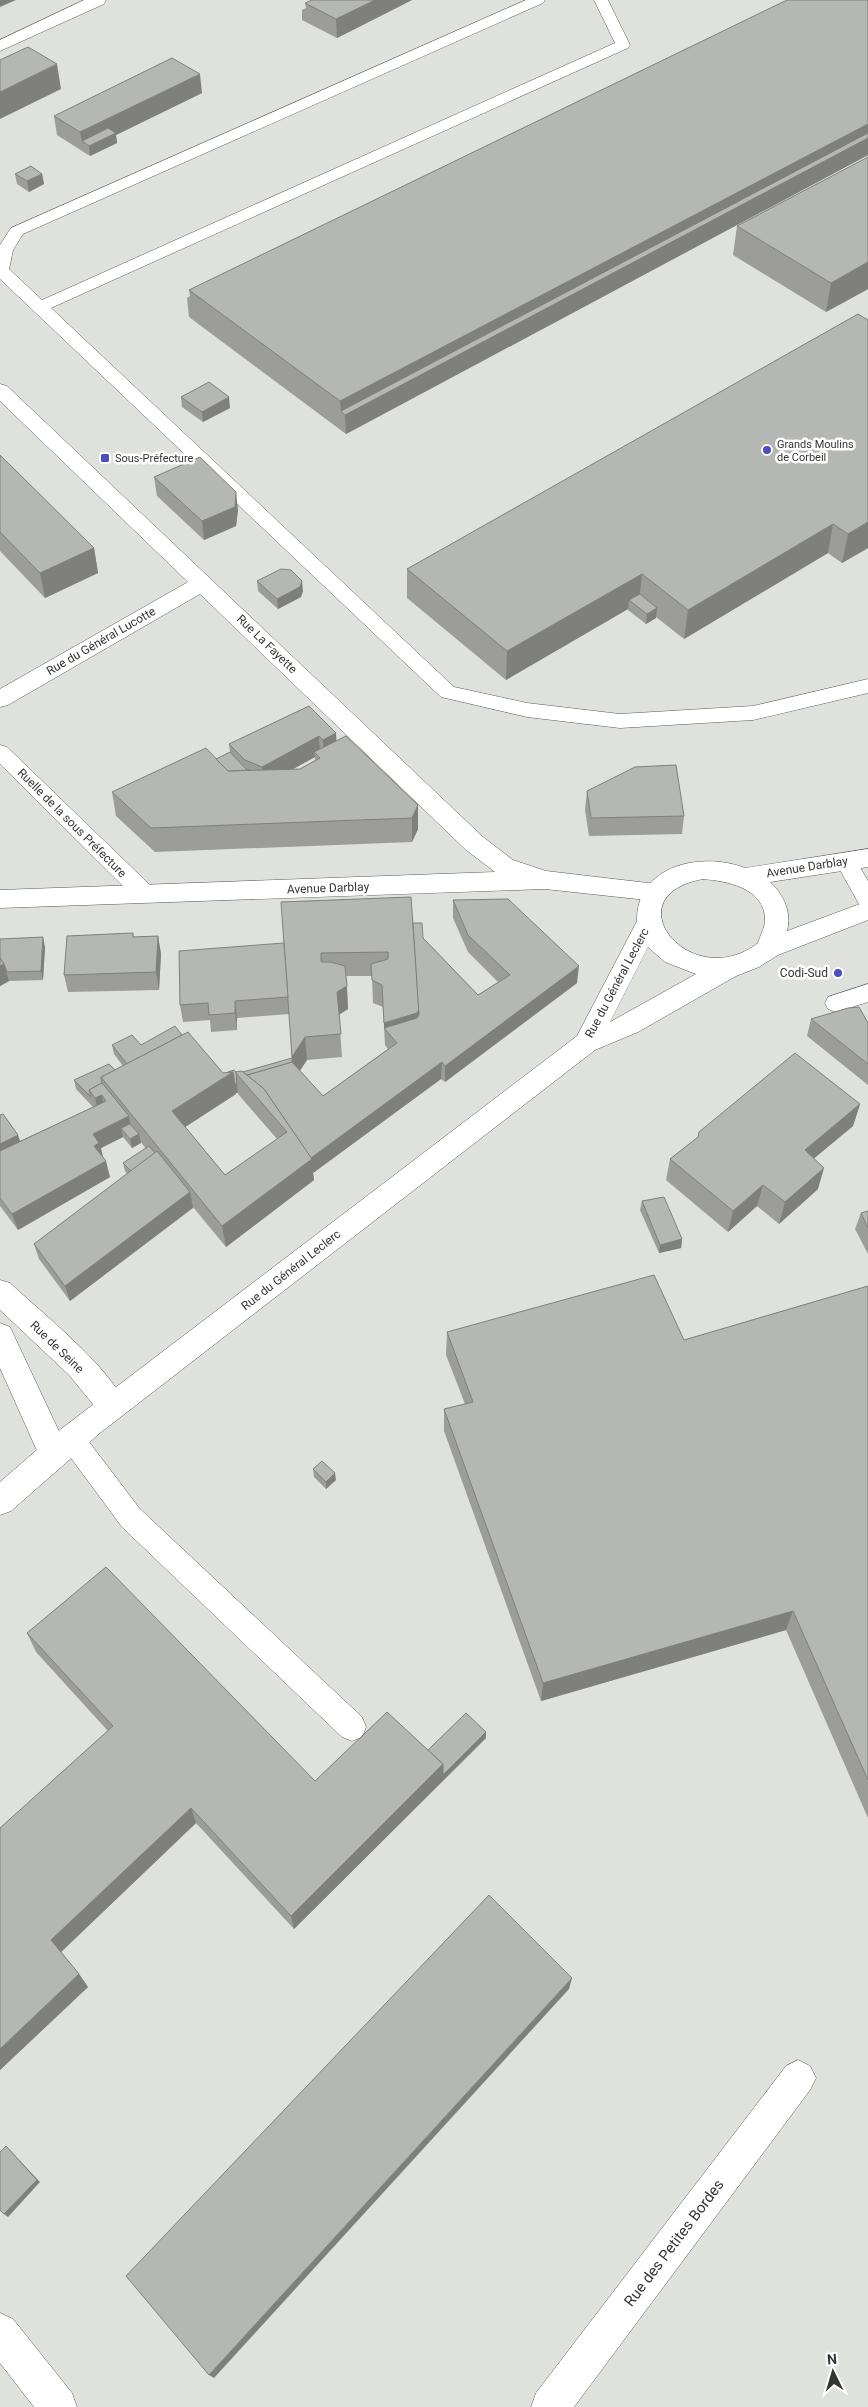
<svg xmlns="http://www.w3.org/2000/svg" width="868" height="2407" font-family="Roboto,sans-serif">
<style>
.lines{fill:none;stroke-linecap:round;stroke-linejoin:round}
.service-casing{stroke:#5a5c58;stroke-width:1}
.minor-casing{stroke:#5a5c58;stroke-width:1}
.secondary-casing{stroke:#5a5c58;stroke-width:1}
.service{fill:#fff;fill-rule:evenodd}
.minor{fill:#fff;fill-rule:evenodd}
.secondary{fill:#fff;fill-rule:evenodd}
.wall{fill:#9c9d9a;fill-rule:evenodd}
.shaded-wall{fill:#7f807d}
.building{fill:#b5b7b3;stroke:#7f807d}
.poi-dot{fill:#4b4dc3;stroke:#fff;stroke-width:2}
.labels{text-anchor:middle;stroke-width:5;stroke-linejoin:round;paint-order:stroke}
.far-poi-label{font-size:11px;fill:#353634;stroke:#fff;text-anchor:start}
.street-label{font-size:12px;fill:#353634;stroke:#fff}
.poi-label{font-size:12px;fill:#353634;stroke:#fff;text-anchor:end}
.near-street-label{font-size:15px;fill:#353634;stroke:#fff}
</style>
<rect width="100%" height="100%" fill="#dee1dc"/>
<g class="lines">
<defs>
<g id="service">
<polygon points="526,0 545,0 543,3 23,234 13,250 9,269 42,300 615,43 594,0 608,0 630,45 628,48 51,308 454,687 527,703 620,714 753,706 868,679 868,693 753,720 620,728 527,717 441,697 0,279 0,245 11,228"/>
<polygon points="0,745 7,747 153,888 156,894 153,900 145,902 137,900 0,764"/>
<polygon points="846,853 853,855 868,881 868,908 860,906 835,861 839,855"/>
<polygon points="868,984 868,1002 836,1012 828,1009 825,1003 828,997"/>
<polygon points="71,1426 80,1430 140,1509 362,1717 366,1727 362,1737 352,1741 342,1737 122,1527 62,1446 58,1438 62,1430"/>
</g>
<g id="minor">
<polygon points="84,0 106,0 104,4 0,51 0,40"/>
<polygon points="0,384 7,386 483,837 513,860 546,871 665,885 668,892 665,899 656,901 545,889 0,908 0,890 495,872 465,849 200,594 8,705 0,707 0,689 188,582 0,401"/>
<path d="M0 1280 10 1283C44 1315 107 1364 126 1405L121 1414 111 1418 101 1414 69 1375 0 1310Z"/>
<polygon points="0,1323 10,1327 64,1442 68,1452 64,1462 53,1465 42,1462 0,1368"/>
<polygon points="798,2060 810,2066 816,2078 810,2090 574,2407 531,2407 536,2393 786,2066"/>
<polygon points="0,2313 13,2319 72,2393 77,2407 34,2407 0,2363"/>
</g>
<path id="secondary" d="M868 849V867L770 882C784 895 792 913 787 931L868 901V920L778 955 759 967 736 976 638 1032 595 1050 100 1433 11 1511 0 1515V1482L61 1429 577 1036 637 921C636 865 702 851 745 868ZM703 879C727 881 765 888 765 920 765 927 760 936 758 943 691 995 610 896 703 879ZM648 947 665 962 696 974 610 1022Z"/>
</defs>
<use href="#service" class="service-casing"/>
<use href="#minor" class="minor-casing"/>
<use href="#secondary" class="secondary-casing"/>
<use href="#service" class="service"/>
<use href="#minor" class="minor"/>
<use href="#secondary" class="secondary"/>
</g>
<g class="wall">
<polygon points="412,0 337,38 302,20 302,10 306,8 305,3"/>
<polygon points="868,0 868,289 826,312 733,255 737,226 867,158 868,155 346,434 189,317 187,298 190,296 189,290"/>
<polygon points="202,93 116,135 117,143 90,156 57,135 54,116"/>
<polygon points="15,174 42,174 44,184 29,192 17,184"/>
<polygon points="868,320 868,548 842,563 828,553 684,639 656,617 656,618 646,624 628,610 628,609 506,680 407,598 407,569"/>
<polygon points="181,397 230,408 203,422 182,407"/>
<polygon points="0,455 94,548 98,573 45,598 0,551"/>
<polygon points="154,477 238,510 236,526 204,540 157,496"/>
<polygon points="257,581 303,591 301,597 278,609 258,591"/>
<path d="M309 706 337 741 418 805V829L412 842 155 852 116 816 112 792 216 759 230 752 229 744ZM315 757V760L300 769H293Z"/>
<polygon points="587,791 684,816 682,834 589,836 585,810"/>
<path d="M453 900 577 983 445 1082 441 1079 313 1173 314 1180 226 1247 193 1207 70 1301 39 1259 34 1244 127 1174 125 1171 123 1163 146 1149 141 1142V1143L132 1148 123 1137 101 1148 103 1157 110 1177 18 1230 0 1206V1115L20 1141 93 1107 76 1089 74 1080 115 1070 123 1066 114 1054 112 1045H141L182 1035 223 1073 236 1072H243L292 1058 289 1014 237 1018V1030L211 1032 210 1020 183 1022 180 1005 284 943 413 923 423 938 478 995 498 982 468 952 453 918ZM346 976H372L373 1003 383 1007 385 1045 388 1049 323 1096 300 1071 307 1060 342 1057 339 1015 348 1009ZM236 1093H238V1094L277 1139 225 1175 185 1127 236 1094Z"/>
<polygon points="133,933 134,937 158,936 161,954 159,990 68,992 64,975"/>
<polygon points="0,939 45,947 43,980 9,981 0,986"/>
<polygon points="811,1019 868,1023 868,1085 807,1036"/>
<polygon points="860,1104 853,1126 814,1158 818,1189 779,1224 757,1206 728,1232 666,1180 670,1159 698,1137 699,1132"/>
<polygon points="642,1201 682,1239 681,1248 659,1253 640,1210"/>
<polygon points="868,1211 868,1254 855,1229 861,1213"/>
<polygon points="868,1286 868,1818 786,1630 541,1701 444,1431 444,1409 465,1404 446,1355 447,1332 684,1340"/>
<polygon points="313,1469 336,1480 326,1489 314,1477"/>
<polygon points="27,1633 315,1781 428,1750 486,1732 486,1738 294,1929 196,1823 61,1952 79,1974 88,1987 0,2070 108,1731 36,1652"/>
</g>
<g class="shaded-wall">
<polygon points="0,0 16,0 0,7"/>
<polygon points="375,0 412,0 337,38 336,19"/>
<polygon points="57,64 61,89 0,119 0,92"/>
<polygon points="200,74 202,93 116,135 117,143 90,156 89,146 82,141 80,132"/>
<polygon points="868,124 868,155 346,434 345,415 341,411 340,401"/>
<polygon points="42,174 44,184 29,192 27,181"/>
<polygon points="868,262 868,289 826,312 831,283"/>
<polygon points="229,397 230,408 203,422 202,412"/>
<polygon points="236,492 238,510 236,526 204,540 202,521"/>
<polygon points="868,522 868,548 842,563 848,534"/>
<polygon points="833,524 828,553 684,639 688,610"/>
<polygon points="94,548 98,573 45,598 40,573"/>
<polygon points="642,574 639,603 629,600 628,609 506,680 507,651"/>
<polygon points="302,581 303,591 301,597 278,609 277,599"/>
<polygon points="657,608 656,618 646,624 647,614"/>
<polygon points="336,733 337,751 324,758 323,740"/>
<polygon points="319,736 320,754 314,752 315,757 264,785 262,767"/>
<polygon points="418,805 418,829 412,842 412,818"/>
<polygon points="158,936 161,954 159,990 156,972"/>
<polygon points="43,937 45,947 43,980 41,971"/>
<polygon points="4,964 9,981 0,986 0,966"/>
<polygon points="579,966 577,983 445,1082 445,1066"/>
<polygon points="347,986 348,1009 338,1015 337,992"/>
<polygon points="235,1001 237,1018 237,1030 235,1013"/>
<polygon points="419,1009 419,1032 384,1028 384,1023"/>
<polygon points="305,1037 307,1060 294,1079 292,1057"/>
<polygon points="442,1062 441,1079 313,1173 314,1180 226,1247 222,1226 309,1159"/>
<polygon points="233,1072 237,1084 238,1093 236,1093 236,1094 176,1133 172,1111"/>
<polygon points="102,1095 105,1111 99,1115 95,1098"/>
<polygon points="860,1104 853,1126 799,1171 805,1150"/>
<polygon points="129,1116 132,1133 121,1128 123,1137 101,1148 103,1159 94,1146 93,1134"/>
<polygon points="139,1134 141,1143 132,1148 130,1139"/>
<polygon points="18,1135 21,1144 0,1154 0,1144"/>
<polygon points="106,1161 110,1177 18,1230 12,1214"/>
<polygon points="824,1168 818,1189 779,1224 785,1202"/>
<polygon points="763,1185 757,1206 728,1232 733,1211"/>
<polygon points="190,1192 193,1208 70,1301 65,1286"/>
<polygon points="682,1239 681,1248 659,1253 660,1245"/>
<polygon points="335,1473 336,1480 326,1489 326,1482"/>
<polygon points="793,1611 786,1630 541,1701 543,1683"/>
<polygon points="486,1732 486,1738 294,1929 291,1916 443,1764"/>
<polygon points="191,1808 196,1823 60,1953 51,1940"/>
<polygon points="79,1974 88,1987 0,2070 0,2049"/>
<polygon points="572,1978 569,1989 214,2378 209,2375"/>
<polygon points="6,2146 40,2182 8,2217 4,2214"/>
</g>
<g class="building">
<polygon points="312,0 375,0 336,19 305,3"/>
<polygon points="787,0 868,0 868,124 340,401 189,290"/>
<polygon points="28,47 57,64 0,92 0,60"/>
<polygon points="172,58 200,74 80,132 54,116"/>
<polygon points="108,128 116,133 89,146 82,141"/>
<polygon points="868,133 868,138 345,415 341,411"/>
<polygon points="868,157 868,262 831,283 737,226"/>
<polygon points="31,166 42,174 27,181 15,174"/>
<polygon points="858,314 868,320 868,522 848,534 833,524 688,610 642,574 507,651 407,569"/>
<polygon points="209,382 229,397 202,412 181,397"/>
<polygon points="0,455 94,548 40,573 0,532"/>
<polygon points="200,457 236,492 235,507 202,521 154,477"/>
<polygon points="281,569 291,570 302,581 300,587 277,599 257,581"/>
<polygon points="640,594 657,608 647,614 629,600"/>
<polygon points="309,706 336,733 323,740 319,736 262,767 245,760 229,744"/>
<polygon points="346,736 418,805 412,818 151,828 112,792 206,748 228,771 300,769 320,758 314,752"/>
<polygon points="230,752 246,769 250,770 228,771 216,759"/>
<polygon points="676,765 684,816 591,818 587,791 635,767"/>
<polygon points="411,897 419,1009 417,1013 384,1023 382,985 372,980 371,964 388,959 388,952 321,953 321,962 330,962 345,966 347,986 337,992 341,1034 305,1037 292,1057 281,902"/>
<polygon points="508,899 579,966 445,1066 442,1062 311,1158 264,1089 247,1075 292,1062 323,1096 397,1043 384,1028 417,1018 419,1015 413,923 422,923 423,938 478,995 510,975 468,935 453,900"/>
<polygon points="133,933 133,937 158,936 156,972 64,975 67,936"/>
<polygon points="43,937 41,971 7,972 4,964 0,958 0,939"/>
<polygon points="284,943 288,997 235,1001 235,1013 209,1015 208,1003 180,1005 179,951"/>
<polygon points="0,958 4,964 0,966"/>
<polygon points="859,1007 868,1023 868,1064 811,1019 848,1008"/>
<polygon points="175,1026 182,1035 127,1064 112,1045 132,1035 141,1045"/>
<polygon points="188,1032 223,1073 233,1072 172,1111 225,1175 287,1132 235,1072 242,1071 264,1089 312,1159 222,1226 101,1077"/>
<polygon points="795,1053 860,1104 805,1150 824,1168 785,1202 763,1185 733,1211 670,1159 698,1137 699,1132"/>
<polygon points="292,1058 292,1062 247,1075 243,1072"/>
<polygon points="109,1064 115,1070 101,1077 102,1083 89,1090 91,1097 74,1080"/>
<polygon points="234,1070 236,1072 237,1084 235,1084 233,1072 228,1072"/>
<polygon points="102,1083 129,1116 93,1134 99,1143 94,1146 106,1161 12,1214 0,1198 0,1151 106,1101 102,1095 95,1098 89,1090"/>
<polygon points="3,1114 18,1135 0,1144 0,1115"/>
<polygon points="130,1124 139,1134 130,1139 121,1128"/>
<polygon points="149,1146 155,1153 131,1171 123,1163"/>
<polygon points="157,1151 190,1192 65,1286 34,1244"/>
<polygon points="664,1197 682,1239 660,1245 642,1201"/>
<polygon points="868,1211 868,1228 861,1213"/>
<polygon points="654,1275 684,1340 868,1286 868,1780 793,1611 543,1683 444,1409 473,1402 447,1332"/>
<polygon points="322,1461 335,1473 326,1482 313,1469"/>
<polygon points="106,1567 315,1781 387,1712 443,1764 291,1916 191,1808 51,1940 79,1974 0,2049 0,1828 113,1726 27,1633"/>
<polygon points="466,1713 486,1732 443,1775 443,1764 428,1750"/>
<polygon points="489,1895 572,1978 209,2375 126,2276"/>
<polygon points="6,2146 37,2180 4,2214 0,2210 0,2152"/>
</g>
<g class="poi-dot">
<circle cx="767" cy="450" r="5"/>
<rect x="100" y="453" width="10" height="10" rx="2.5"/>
<circle cx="838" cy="973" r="5"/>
</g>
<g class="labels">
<g class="far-poi-label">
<text x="777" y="448">Grands Moulins<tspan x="777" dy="13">de Corbeil</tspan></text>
<text x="115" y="462">Sous-Préfecture</text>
</g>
<g class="street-label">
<text transform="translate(101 641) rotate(-30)" y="4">Rue du Général Lucotte</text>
<text transform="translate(267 644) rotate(44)" y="4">Rue La Fayette</text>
<text transform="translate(72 823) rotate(45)" y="4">Ruelle de la sous Préfecture</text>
<text transform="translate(807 867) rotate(-9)" y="4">Avenue Darblay</text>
<text transform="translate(328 888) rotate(-2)" y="4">Avenue Darblay</text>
<text transform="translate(617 983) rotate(-62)" y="4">Rue du Général Leclerc</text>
<text transform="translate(291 1270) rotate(-38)" y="4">Rue du Général Leclerc</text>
<text transform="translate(57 1347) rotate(44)" y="4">Rue de Seine</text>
</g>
<g class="poi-label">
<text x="828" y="977">Codi-Sud</text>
</g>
<g class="near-street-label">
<text transform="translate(674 2243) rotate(-53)" y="5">Rue des Petites Bordes</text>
</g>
</g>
<g transform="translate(833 2372) rotate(355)" stroke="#ffffff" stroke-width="4" paint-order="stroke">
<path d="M0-4L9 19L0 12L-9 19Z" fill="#353634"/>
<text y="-8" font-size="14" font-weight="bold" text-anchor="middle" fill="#353634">N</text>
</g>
</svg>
